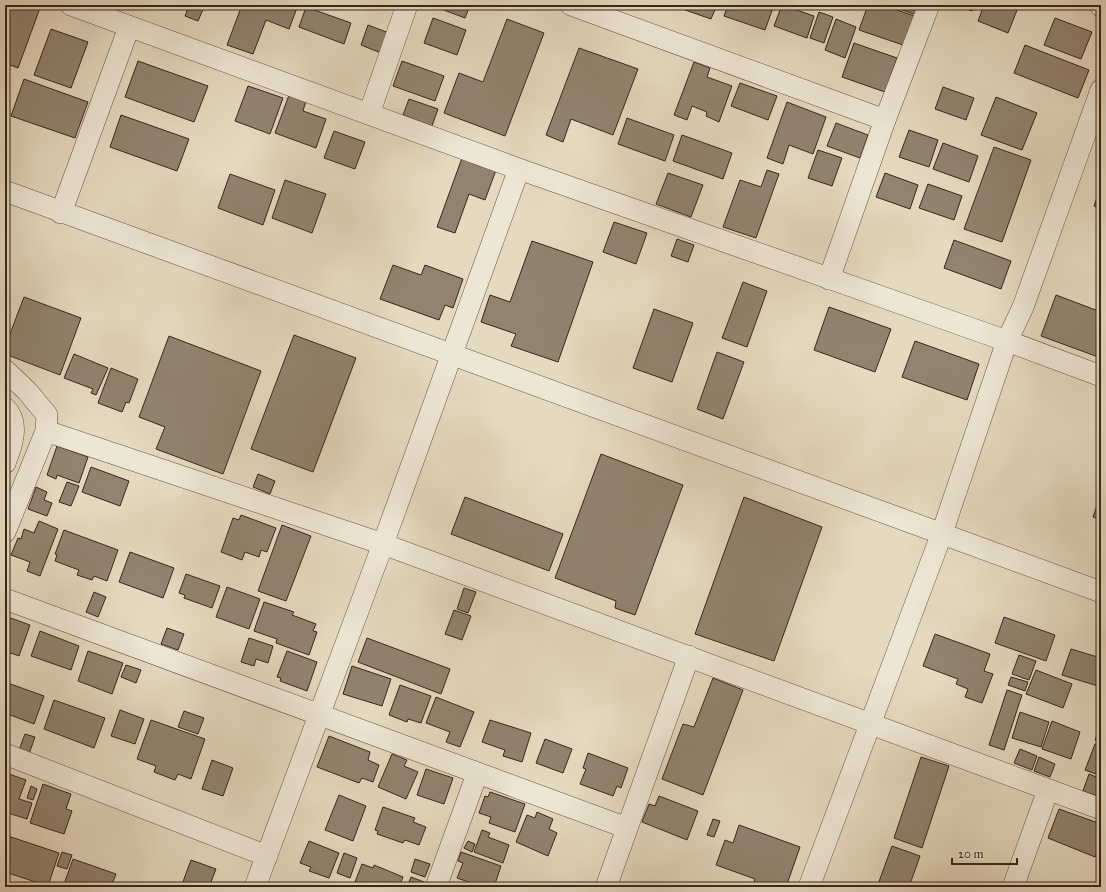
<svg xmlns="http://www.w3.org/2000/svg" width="1106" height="892" font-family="'IM FELL Great Primer',serif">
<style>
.building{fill:#918370;stroke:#37261b}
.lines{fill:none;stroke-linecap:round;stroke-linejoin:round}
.minor-casing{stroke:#625344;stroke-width:22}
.minor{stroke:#eee6d5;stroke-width:21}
</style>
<rect width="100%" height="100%" fill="#e5d9bf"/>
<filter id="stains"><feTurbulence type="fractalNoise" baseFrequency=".005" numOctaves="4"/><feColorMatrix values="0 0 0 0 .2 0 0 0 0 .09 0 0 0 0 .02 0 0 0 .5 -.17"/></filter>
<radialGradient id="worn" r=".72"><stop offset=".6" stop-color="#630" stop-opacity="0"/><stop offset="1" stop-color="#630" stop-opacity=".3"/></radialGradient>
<g class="building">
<polygon points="5,5 32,5 40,8 18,68 5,63"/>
<polygon points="169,5 185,5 183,10"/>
<polygon points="189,5 205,5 198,21 185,16"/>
<polygon points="242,5 298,5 289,29 266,20 253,54 227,45"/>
<polygon points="437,5 470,5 465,18 436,7"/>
<polygon points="671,5 717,5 711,19"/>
<polygon points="728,5 774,5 765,30 724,16"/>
<polygon points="782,5 814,16 807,38 774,26"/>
<polygon points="868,5 883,5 914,16 903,45 859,30"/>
<polygon points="902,5 920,5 916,15 900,9"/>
<polygon points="957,5 974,5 972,11"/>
<polygon points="984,5 1019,5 1008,33 978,21"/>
<polygon points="306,7 351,23 344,44 299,27"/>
<polygon points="819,12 833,17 824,43 810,38"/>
<polygon points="433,18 466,30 457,55 424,43"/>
<polygon points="1055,18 1092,32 1081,59 1044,45"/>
<polygon points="507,19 544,33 505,136 444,113 459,73 483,82"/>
<polygon points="836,19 856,27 845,58 825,50"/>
<polygon points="368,25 389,33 381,53 361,45"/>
<polygon points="51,29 88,42 71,88 34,75"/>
<polygon points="854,43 897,58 885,92 842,77"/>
<polygon points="1025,45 1089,70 1078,98 1014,73"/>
<polygon points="579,48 638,69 613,135 571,119 563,142 546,135"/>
<polygon points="138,61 208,86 194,122 125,97"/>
<polygon points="402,61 444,76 435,101 393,86"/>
<polygon points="694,62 710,68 707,77 732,86 719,122 706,116 707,112 692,106 687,120 674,115"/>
<polygon points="24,79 88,102 75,138 11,116"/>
<polygon points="740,83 777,96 768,120 731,106"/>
<polygon points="248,86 283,98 270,134 235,121"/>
<polygon points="943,87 974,98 966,120 935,109"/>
<polygon points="289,95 306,101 303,111 326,119 316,148 275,133"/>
<polygon points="996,97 1037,113 1022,150 981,135"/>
<polygon points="409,99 438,109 432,126 403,115"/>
<polygon points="787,102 826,117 813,154 789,145 783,164 767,158"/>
<polygon points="121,115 189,139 177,171 110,147"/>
<polygon points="627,118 674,135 665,161 618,144"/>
<polygon points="836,123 868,135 860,158 827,146"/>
<polygon points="909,130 938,140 929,167 899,157"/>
<polygon points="334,131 365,142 355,169 324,158"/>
<polygon points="682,135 732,153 723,179 673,161"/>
<polygon points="943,143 978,156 969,182 933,169"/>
<polygon points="994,147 1031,160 1002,242 964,229"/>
<polygon points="818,150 842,158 832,186 808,178"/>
<polygon points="462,158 496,170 485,200 469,194 455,233 437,227"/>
<polygon points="767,170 779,174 756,238 723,227 740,180 761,187"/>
<polygon points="668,173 703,185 691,217 656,204"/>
<polygon points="885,173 918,185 910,209 876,197"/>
<polygon points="230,174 275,190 263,225 218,208"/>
<polygon points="285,180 326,194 312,233 272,218"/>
<polygon points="928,184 962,196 954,220 919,208"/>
<polygon points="1101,186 1101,208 1094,206"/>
<polygon points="614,222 647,233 636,264 603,252"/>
<polygon points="677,239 694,245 688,262 671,256"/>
<polygon points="954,240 1011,261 1001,289 944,268"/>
<polygon points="532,241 593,262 558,362 511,346 516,334 481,322 490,295 510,302"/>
<polygon points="393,265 421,275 425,265 463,279 453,308 445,305 439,320 380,299"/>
<polygon points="743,282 767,291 747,347 722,338"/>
<polygon points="1056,295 1101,312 1101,358 1041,336"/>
<polygon points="24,297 81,318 60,375 5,354 5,347"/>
<polygon points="829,307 891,329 875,372 814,350"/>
<polygon points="654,309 693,323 672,382 633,368"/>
<polygon points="294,335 356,358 313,472 251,449"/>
<polygon points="169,336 261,371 223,474 156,449 165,427 139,417"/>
<polygon points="915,341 979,364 967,400 902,377"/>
<polygon points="717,352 744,362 723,419 697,409"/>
<polygon points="74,354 108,368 96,395 91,393 93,389 64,378"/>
<polygon points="111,368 138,379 129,403 126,402 122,412 98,403"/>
<polygon points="57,446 88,457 79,483 57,475 56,479 47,475"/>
<polygon points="601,454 683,485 635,615 615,608 616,601 555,578"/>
<polygon points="91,467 129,481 120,506 82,492"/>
<polygon points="258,474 275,481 270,494 253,487"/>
<polygon points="67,482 79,486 71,506 59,502"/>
<polygon points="36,487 47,492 44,500 52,503 47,516 28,509"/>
<polygon points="1101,494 1101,520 1093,517"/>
<polygon points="465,497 563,534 549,571 451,534"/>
<polygon points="744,497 822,527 774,661 695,634"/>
<polygon points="241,515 276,528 267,552 261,550 259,557 245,552 242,560 221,552 233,518 239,520"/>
<polygon points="39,521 58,529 40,576 27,571 30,562 11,555 18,538 21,539 24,529 34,533"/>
<polygon points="282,525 311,536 286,601 258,591"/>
<polygon points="64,530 118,550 107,581 94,576 92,580 77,575 79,570 55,561 57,555 55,554"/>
<polygon points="130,552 174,568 163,598 119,582"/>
<polygon points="186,574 220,586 212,608 184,598 185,595 179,593"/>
<polygon points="227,587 260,599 249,629 216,617"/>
<polygon points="464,588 476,592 468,613 457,609"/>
<polygon points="94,592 106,597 98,617 86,612"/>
<polygon points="264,602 294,612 292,615 316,624 313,631 317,632 309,655 276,643 277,639 254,631"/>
<polygon points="454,610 471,616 462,640 445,634"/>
<polygon points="5,616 30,625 19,656 5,651"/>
<polygon points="1004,617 1055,635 1046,661 995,643"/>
<polygon points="167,628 184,634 178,650 161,644"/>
<polygon points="40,631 79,646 71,670 31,656"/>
<polygon points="935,634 990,654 984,671 993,674 982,703 965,697 968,689 956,684 958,679 923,666"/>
<polygon points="249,638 273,646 268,663 256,659 254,666 241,662"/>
<polygon points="367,638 450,669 441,694 358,662"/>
<polygon points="1071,649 1101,658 1101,687 1062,675"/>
<polygon points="88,651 123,663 112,694 78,681"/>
<polygon points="287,651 317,662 307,691 280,681 281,678 277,677"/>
<polygon points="1019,655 1036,661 1029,680 1012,674"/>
<polygon points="126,665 141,670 136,683 121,677"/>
<polygon points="352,666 391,679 382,706 343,694"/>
<polygon points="1036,670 1072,684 1063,708 1026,694"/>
<polygon points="1011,677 1028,682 1025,691 1008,685"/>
<polygon points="713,678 743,690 703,795 662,779 683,724 694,727"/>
<polygon points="5,682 44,696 34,724 5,713"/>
<polygon points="400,685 431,696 421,723 408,719 407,722 389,715"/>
<polygon points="1007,690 1022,695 1004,750 989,745"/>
<polygon points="436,697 474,712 460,747 446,742 450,732 426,723"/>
<polygon points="54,700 105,718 94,748 44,729"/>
<polygon points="120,710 144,719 135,744 111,736"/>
<polygon points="184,711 204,718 198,734 178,727"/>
<polygon points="1020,712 1049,722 1041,747 1012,738"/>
<polygon points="151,720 205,739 191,779 178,774 175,780 154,772 156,766 137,759"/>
<polygon points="490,720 531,733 522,762 503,756 505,750 482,742"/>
<polygon points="1052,721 1080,732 1071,759 1042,749"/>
<polygon points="1101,724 1101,742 1095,740"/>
<polygon points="25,734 35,737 29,754 19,750"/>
<polygon points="329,736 370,752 368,760 379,765 373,782 362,778 359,783 317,767"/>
<polygon points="545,739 572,749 563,773 536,763"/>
<polygon points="1095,744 1101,746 1101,776 1085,770"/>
<polygon points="1020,749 1037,756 1032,770 1014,763"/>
<polygon points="588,753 628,768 621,788 617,786 613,796 580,784 586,769 583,768"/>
<polygon points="392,754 407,760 404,766 418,772 406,799 378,787"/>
<polygon points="921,757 949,766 922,848 894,838"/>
<polygon points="1039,757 1055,764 1050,777 1034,771"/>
<polygon points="212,760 233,768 223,796 202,789"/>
<polygon points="426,769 453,778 444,804 417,795"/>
<polygon points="6,773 26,780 19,799 32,803 27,819 5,812"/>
<polygon points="1089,774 1101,779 1100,797 1083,791"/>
<polygon points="43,784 71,794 66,809 72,811 64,834 30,823"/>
<polygon points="31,786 37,789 33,800 27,798"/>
<polygon points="490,792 525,804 515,832 489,823 491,817 479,813 485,796 488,797"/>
<polygon points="339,795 366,806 353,841 325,830"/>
<polygon points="659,796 698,811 687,840 642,822 649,804 655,806"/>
<polygon points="383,807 415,818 413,822 426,827 419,845 405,840 403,843 377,834 378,831 375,830"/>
<polygon points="1059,809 1101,824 1101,842 1095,857 1048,838"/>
<polygon points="537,812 553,819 549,829 557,833 548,856 516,842 527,815 535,818"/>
<polygon points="713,819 720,821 714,837 707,835"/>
<polygon points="739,825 800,847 786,887 771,885 771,887 760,887 753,885 755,879 716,865 725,840 733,843"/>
<polygon points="482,830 490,833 488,837 509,845 503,863 474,852"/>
<polygon points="5,835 59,853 48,886 5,872"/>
<polygon points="309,841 339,853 329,878 309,871 311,867 300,863"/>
<polygon points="468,841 475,844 472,852 464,848"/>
<polygon points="892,846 920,856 909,887 877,887"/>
<polygon points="62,852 72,855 67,869 57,866"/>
<polygon points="461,852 501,866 494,887 483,887 457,878 463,863 458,861"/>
<polygon points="344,853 357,858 350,878 337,873"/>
<polygon points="73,859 116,874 111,887 63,887"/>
<polygon points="415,859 430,864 425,877 411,872"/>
<polygon points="191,860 216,869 209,887 181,887"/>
<polygon points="362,864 373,868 374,865 403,877 399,887 353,887"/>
<polygon points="411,877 424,882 422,887 407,887"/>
<polygon points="461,884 470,887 460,887"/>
</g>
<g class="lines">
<defs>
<g id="minor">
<polyline points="71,5 519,169 1007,341 1101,376"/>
<polyline points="571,5 885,120"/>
<polyline points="1100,5 1101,6"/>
<polyline points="369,114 407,5"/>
<polyline points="5,191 1101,592"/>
<polyline points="61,213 129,27"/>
<polyline points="829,279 885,120 929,5"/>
<polyline points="5,370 27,391 47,415 46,431 383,544 1101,809"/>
<path d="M5 408C20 422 12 446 5 463"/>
<polyline points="5,532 46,431"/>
<polyline points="5,599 627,828"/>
<polyline points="5,754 267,856"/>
<polyline points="255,887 383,544 519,169"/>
<polyline points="436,887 477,774"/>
<polyline points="606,887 689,656"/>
<polyline points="809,887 942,533 1007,341 1023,307 1101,90"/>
<polyline points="1013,887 1048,790"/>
</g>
</defs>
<use href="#minor" class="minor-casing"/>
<use href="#minor" class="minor"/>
</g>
<rect width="1106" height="892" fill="none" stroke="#e5d9bf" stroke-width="20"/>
<rect x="6" y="6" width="1094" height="880" fill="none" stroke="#37261b" stroke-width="2"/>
<rect x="10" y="10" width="1086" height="872" fill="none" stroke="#37261b"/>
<path d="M952 858v6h65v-6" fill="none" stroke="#37261b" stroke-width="2"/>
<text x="958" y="858" font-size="12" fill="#37261b" stroke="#eee6d5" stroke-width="3" paint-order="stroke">20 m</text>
<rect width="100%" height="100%" filter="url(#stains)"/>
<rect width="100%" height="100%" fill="url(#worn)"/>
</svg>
